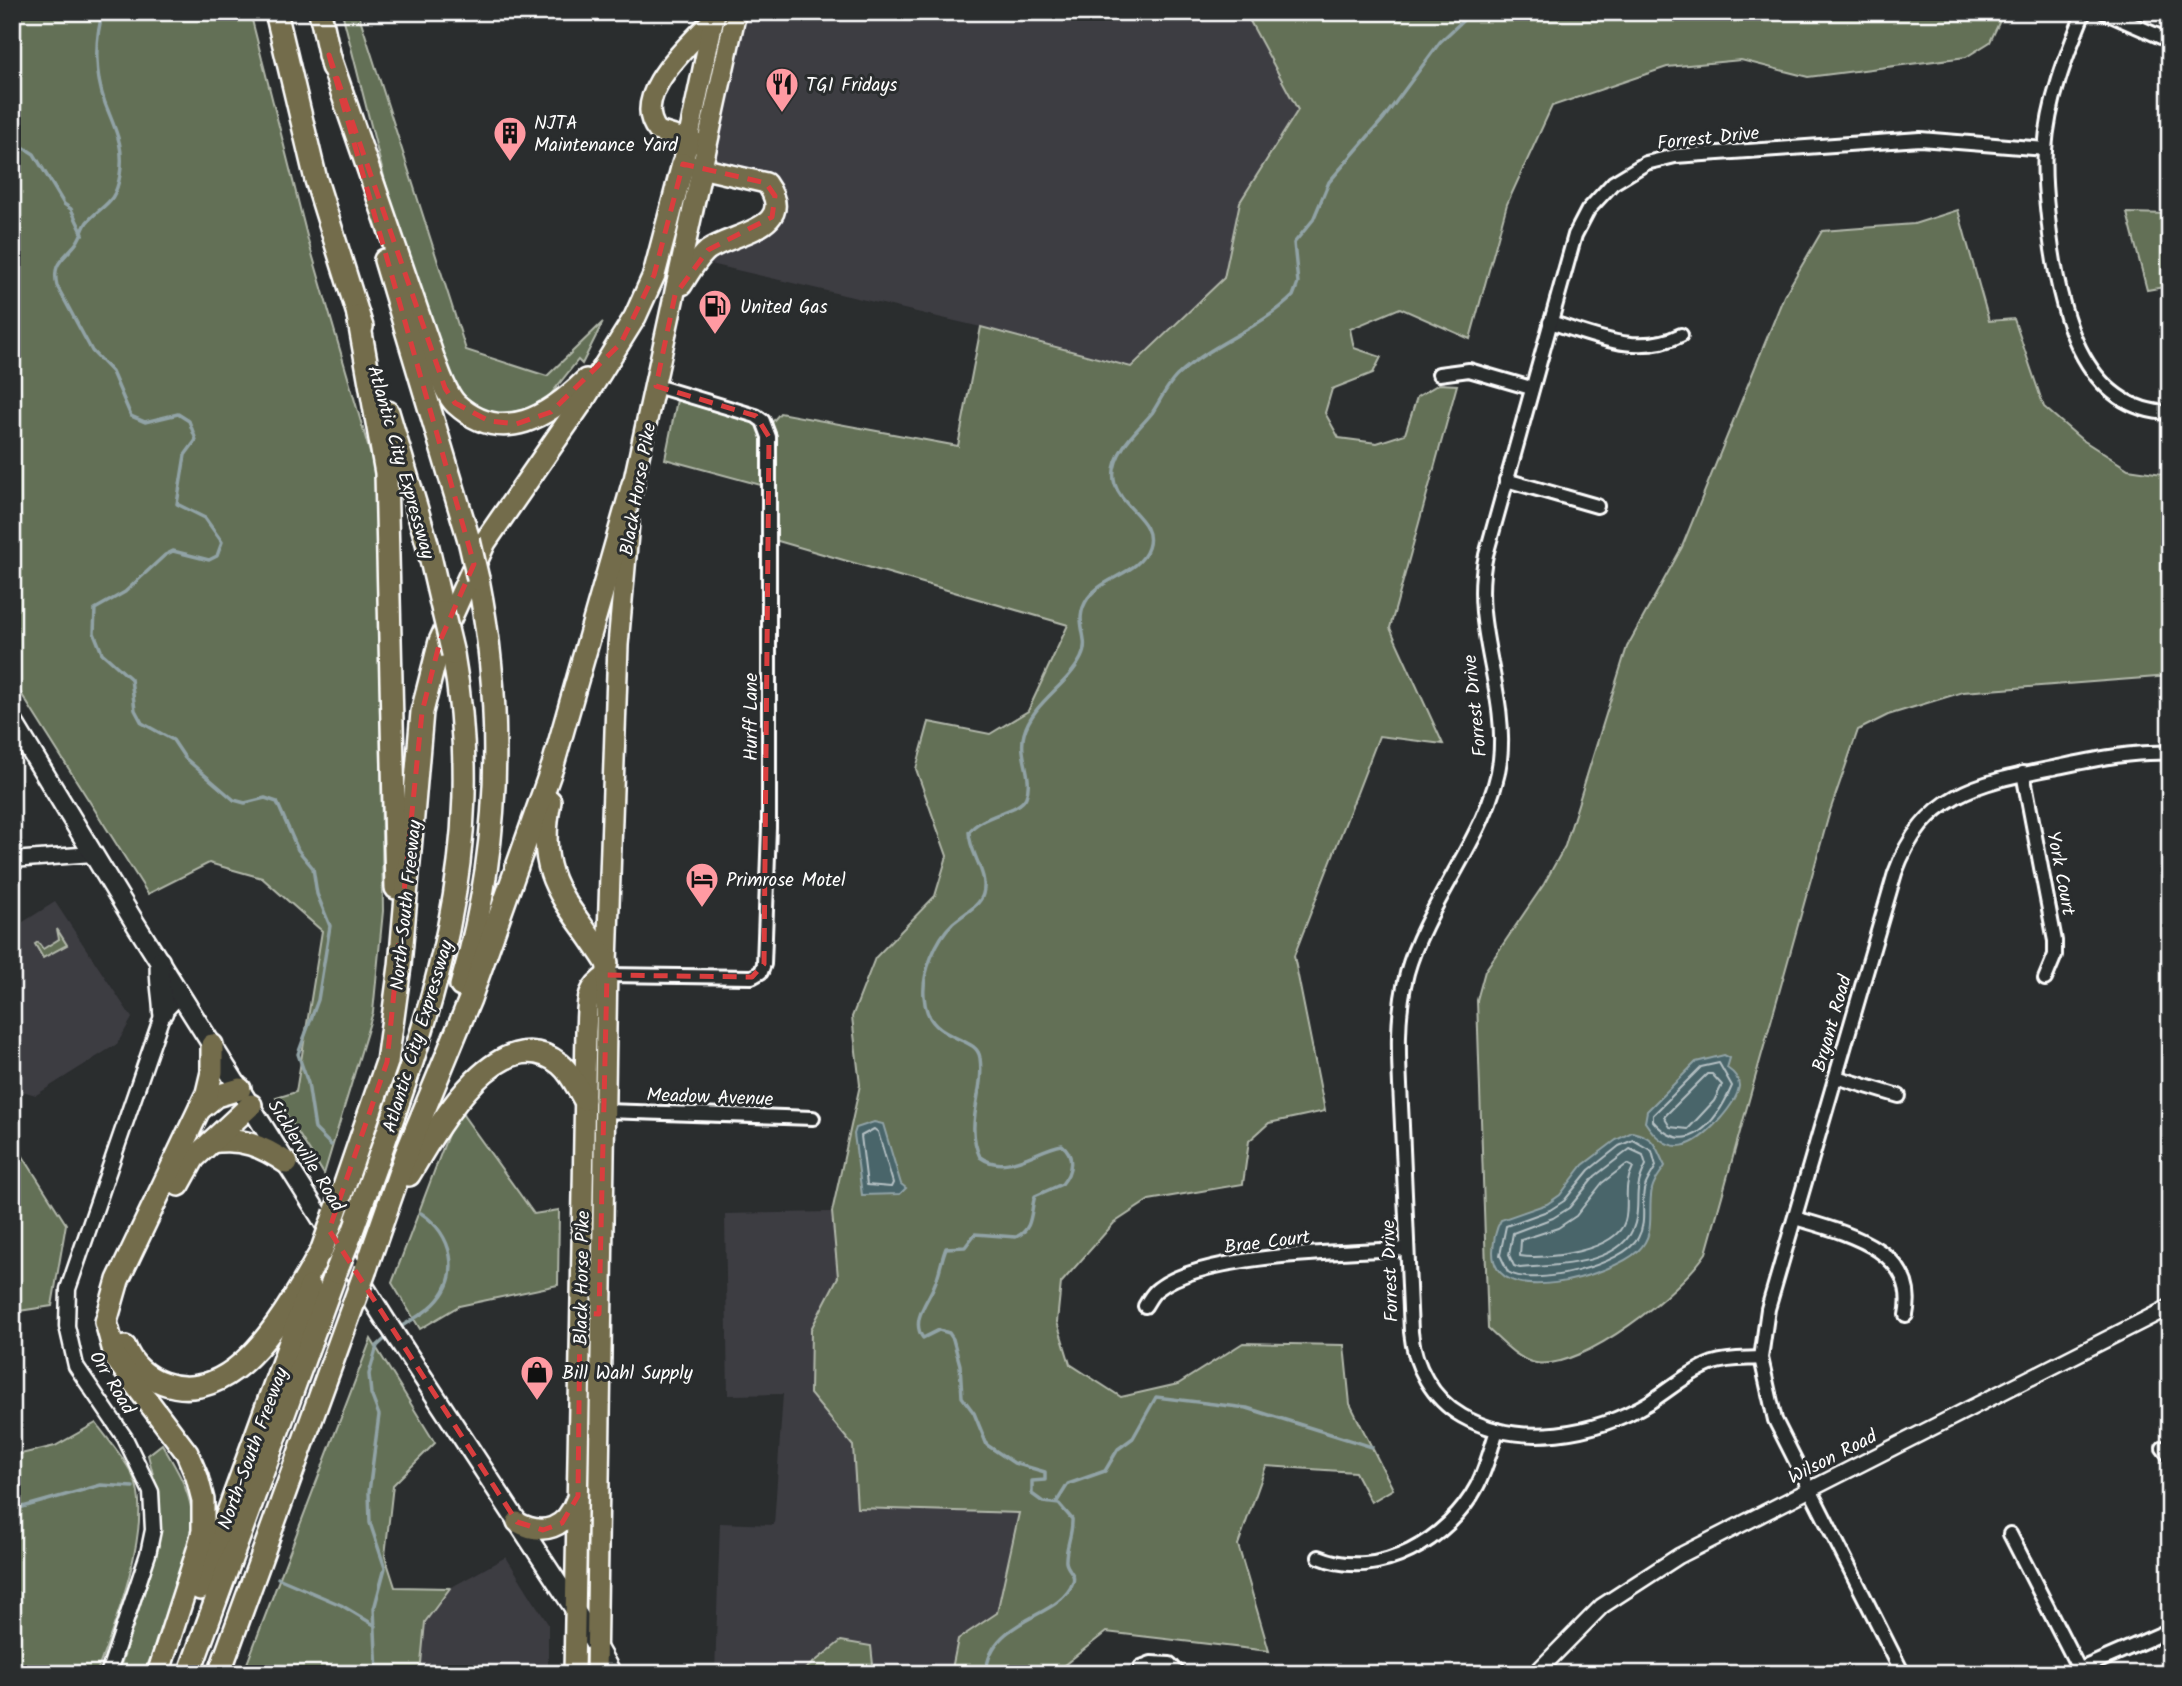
<svg xmlns="http://www.w3.org/2000/svg" width="2182" height="1686" font-family="Kalam,sans-serif">
<style>
.built{fill:#3e3d43}
.green{fill:#636f56;stroke:#b1b7aa;stroke-width:2}
.water{fill:#48656b;stroke:#91a3a6;stroke-width:2}
.lines{fill:none;stroke-linecap:round;stroke-linejoin:round}
.shore{stroke:#b6c1c4;stroke-width:2}
.stream{stroke:#91a3a6;stroke-width:3.5}
.minor-casing{stroke:#fff;stroke-width:18}
.tertiary-casing{stroke:#fff;stroke-width:19}
.secondary-casing{stroke:#fff;stroke-width:23}
.primary-casing{stroke:#fff;stroke-width:24}
.trunk-casing{stroke:#fff;stroke-width:24}
.motorway-casing{stroke:#fff;stroke-width:26}
.minor{stroke:#2a2d2e;stroke-width:12}
.tertiary{stroke:#2a2d2e;stroke-width:14}
.secondary{stroke:#2a2d2e;stroke-width:18}
.primary{stroke:#736c4b;stroke-width:19}
.trunk{stroke:#736c4b;stroke-width:19}
.motorway{stroke:#736c4b;stroke-width:21}
.motorway-bridge-casing{stroke:#fff;stroke-width:26;stroke-linecap:butt}
.motorway-bridge{stroke:#736c4b;stroke-width:21}
.marked{fill:none;stroke:#da3e3e;stroke-width:5;stroke-dasharray:14 9;stroke-linejoin:round}
.labels{text-anchor:middle;stroke-width:6;stroke-linejoin:round;paint-order:stroke}
.poi-label{font-size:19px;fill:#fff;stroke:#2a2d2e;text-anchor:start}
.street-label{font-size:19px;fill:#fff;stroke:#2a2d2e}
</style>
<rect width="100%" height="100%" fill="#2a2d2e"/>
<filter id="ink" filterUnits="userSpaceOnUse"><feTurbulence type="fractalNoise" baseFrequency=".0143" numOctaves="2"/><feDisplacementMap in="SourceGraphic" scale="14" xChannelSelector="R" yChannelSelector="G"/><feConvolveMatrix kernelMatrix="1 2 1 2 8 2 1 2 1" color-interpolation-filters="sRGB"/></filter>
<g filter="url(#ink)">
<g class="built">
<polygon points="736,12 1245,12 1298,110 1240,202 1224,278 1131,367 981,327 698,261 752,230 775,196 702,169"/>
<polygon points="55,902 132,1018 117,1044 36,1095 12,1088 12,929"/>
<polygon points="832,1212 838,1277 811,1329 810,1395 853,1446 857,1508 1019,1513 997,1613 958,1639 951,1674 874,1674 871,1646 841,1641 804,1670 715,1674 720,1523 774,1525 783,1394 728,1395 725,1214"/>
<polygon points="506,1557 548,1624 548,1674 420,1674 425,1622 450,1588"/>
</g>
<g class="green">
<polygon points="12,12 250,12 308,240 377,477 383,911 373,1012 324,1174 276,1098 296,1092 322,931 262,878 209,863 148,894 12,679"/>
<polygon points="342,12 358,12 466,350 547,376 603,322 582,364 578,360 540,408 491,414 455,390 394,216"/>
<polygon points="1245,12 2004,12 1990,42 1966,57 1808,77 1741,60 1667,67 1552,106 1507,204 1470,339 1400,308 1350,329 1354,348 1381,357 1373,373 1332,389 1325,413 1339,438 1377,443 1405,434 1417,397 1439,384 1457,385 1390,628 1443,744 1379,736 1294,956 1325,1111 1269,1123 1249,1141 1243,1184 1149,1200 1114,1223 1061,1283 1057,1322 1070,1364 1121,1397 1178,1384 1243,1343 1344,1345 1350,1404 1393,1489 1371,1502 1355,1472 1266,1466 1238,1545 1269,1651 1106,1632 1063,1666 1063,1674 951,1674 958,1639 997,1613 1019,1513 857,1508 853,1446 810,1394 811,1329 838,1277 832,1212 860,1085 852,1017 875,958 935,896 947,856 916,769 929,722 990,734 1028,711 1068,625 771,539 772,488 665,459 677,400 768,427 780,413 958,446 981,327 1131,367 1224,278 1240,202 1298,110"/>
<path d="M1958 210 1989 321 2014 319 2044 407 2081 439 2128 469 2170 475V676L1963 692 1888 715 1858 730 1830 811 1706 1253C1682 1290 1583 1371 1536 1363 1518 1360 1501 1341 1488 1329L1477 1000 1485 971 1544 884 1565 846 1627 647 1682 547 1784 296 1822 231 1914 224Z"/>
<polygon points="2127,213 2170,214 2170,286 2147,290"/>
<polygon points="57,929 67,945 43,958 35,944 38,942 43,949 59,939"/>
<polygon points="458,1108 534,1214 559,1210 558,1285 459,1306 420,1329 392,1283"/>
<polygon points="12,1139 66,1224 52,1306 12,1312"/>
<polygon points="371,1339 435,1443 393,1485 385,1556 395,1587 450,1588 425,1622 420,1674 243,1674"/>
<path d="M96 1423C108 1440 125 1458 133 1476 155 1522 114 1628 96 1674H12V1456L55 1446Z"/>
<path d="M162 1444C175 1466 188 1486 192 1513 198 1553 159 1634 144 1674H118L159 1546 160 1502 148 1455Z"/>
<polygon points="841,1641 871,1646 874,1674 766,1674 804,1670"/>
</g>
<g class="water">
<path d="M1724 1055 1730 1058 1727 1068C1733 1072 1739 1078 1739 1086 1738 1097 1727 1111 1720 1119 1695 1147 1670 1161 1645 1122L1647 1111 1696 1062Z"/>
<polygon points="874,1122 883,1124 901,1184 906,1188 900,1194 862,1195 854,1134 856,1128"/>
<path d="M1632 1132C1657 1138 1655 1147 1665 1166 1661 1173 1654 1180 1652 1189 1647 1211 1657 1233 1638 1251 1612 1275 1492 1312 1493 1251 1494 1240 1495 1230 1501 1220L1547 1204 1560 1195 1583 1165 1616 1140Z"/>
</g>
<g class="lines">
<g class="shore">
<path d="M1719 1063 1732 1086C1717 1121 1687 1161 1653 1121V1115L1701 1067Z"/>
<polygon points="1707,1074 1712,1074 1722,1085 1714,1101 1688,1129 1670,1127 1664,1117"/>
<polygon points="874,1129 878,1132 893,1183 891,1187 867,1185 861,1136"/>
<path d="M1633 1140 1652 1151 1656 1166C1652 1174 1646 1181 1644 1190 1641 1207 1647 1222 1638 1238 1624 1265 1532 1288 1508 1272L1500 1255 1506 1226 1550 1210 1564 1201 1589 1170 1619 1146Z"/>
<path d="M1630 1149 1643 1155 1646 1165C1632 1192 1641 1200 1635 1223 1624 1266 1554 1265 1520 1268L1514 1266 1509 1255 1513 1233 1553 1218 1569 1208 1595 1176Z"/>
<path d="M1627 1164 1633 1167C1622 1188 1630 1203 1625 1221 1616 1251 1546 1260 1520 1256L1521 1240 1558 1228 1576 1216 1602 1183Z"/>
</g>
<g class="stream">
<path d="M103 12C94 40 95 75 105 103 115 129 125 146 120 175 115 205 104 203 87 222 82 229 81 239 74 246 61 261 52 264 57 286L92 351 112 372 131 416 145 422 178 414 189 421 196 440 185 455 177 504 205 518 222 542 217 556 209 560 173 551 165 555 125 592 95 609 94 633 102 653 131 679 135 710 142 723 173 740 185 758 234 800 245 803 265 798 277 802 298 850 313 868 317 894 330 926 318 1000 298 1054 308 1083 315 1129 331 1145"/>
<polyline points="12,140 34,154 64,204 71,209 83,234"/>
<path d="M397 1329C409 1321 423 1315 434 1304 463 1275 452 1234 421 1213"/>
<polyline points="1056,1503 1068,1484 1105,1471 1118,1449 1133,1438 1156,1397 1247,1408 1372,1447"/>
<polyline points="12,1510 101,1485 133,1487"/>
<polyline points="278,1578 341,1605 376,1626"/>
<polyline points="377,1674 374,1609 385,1568 370,1523 369,1492 379,1415 371,1394 369,1374 377,1346 388,1336"/>
<path d="M986 1674C989 1616 1060 1620 1073 1582 1076 1573 1067 1570 1066 1562 1065 1548 1073 1534 1072 1519L1059 1504 1043 1502 1032 1494V1481L1045 1480V1472L1014 1463 987 1445 974 1413 962 1397 960 1365 953 1339 949 1333 939 1330 923 1338C910 1321 928 1301 934 1286 940 1273 941 1260 946 1248L965 1247 975 1234 1016 1237C1034 1229 1030 1211 1035 1196L1062 1184C1072 1172 1075 1155 1062 1145 1037 1149 1006 1176 980 1157 964 1122 985 1093 980 1058 977 1033 927 1045 924 996 922 973 936 939 953 923 962 915 980 906 983 894 989 873 969 853 969 832 982 814 1020 812 1026 797 1034 776 1018 756 1024 734 1032 703 1067 686 1081 658 1092 637 1071 623 1088 598 1104 576 1139 574 1148 548 1161 510 1087 502 1124 446 1132 434 1143 424 1152 413 1160 401 1168 383 1179 374 1213 343 1261 328 1293 296L1298 283 1294 243 1313 220 1329 182 1384 118 1440 42 1472 12"/>
</g>
<defs>
<g id="minor">
<path d="M2084 12C2066 56 2048 102 2045 150 2043 178 2047 207 2050 235 2059 305 2080 410 2170 413"/>
<polyline points="2104,12 2170,41"/>
<path d="M1550 322C1593 335 1637 357 1681 335"/>
<polyline points="1439,374 1469,370 1531,388"/>
<polyline points="1506,480 1597,506"/>
<polyline points="2023,773 2055,941 2055,955 2045,979"/>
<polyline points="607,975 752,977 761,972 764,964 769,828 769,437 763,421 756,416 656,386"/>
<polyline points="1836,1077 1899,1096"/>
<polyline points="605,1111 813,1118"/>
<path d="M1795 1218C1842 1232 1920 1249 1906 1315"/>
<path d="M1145 1306C1149 1300 1152 1293 1158 1289 1203 1253 1348 1252 1407 1249"/>
<path d="M1761 1358C1745 1359 1728 1358 1713 1363 1691 1371 1670 1389 1650 1402 1595 1435 1520 1449 1462 1416 1432 1399 1414 1365 1411 1332 1408 1263 1405 1195 1402 1126 1400 1076 1394 1022 1407 973 1426 903 1492 830 1500 760 1508 691 1470 624 1486 555L1575 235 1588 210 1613 183 1646 163 1675 156 1920 139 2045 149"/>
<polyline points="2163,1448 2170,1457"/>
<polyline points="2010,1534 2079,1669"/>
<path d="M1319 1557C1379 1582 1449 1539 1477 1486 1486 1469 1491 1449 1497 1430"/>
<polyline points="1141,1667 1151,1663 1170,1664 1179,1674"/>
<path d="M1903 1674 1775 1420 1761 1358 1768 1309 1895 873C1924 793 1978 783 2053 768 2092 760 2130 751 2170 753"/>
<polyline points="2069,1674 2170,1630"/>
</g>
<g id="tertiary">
<polyline points="12,860 93,854"/>
<polyline points="108,1674 148,1554 153,1530 151,1492 125,1438 76,1366 67,1326 68,1289 163,1013 181,994"/>
<polyline points="1535,1674 1602,1606 1679,1556 2170,1307"/>
</g>
<g id="secondary">
<polyline points="12,720 135,923 386,1321 574,1608 612,1674"/>
<path d="M160 961C158 980 163 995 163 1013"/>
</g>
<g id="primary">
<path d="M517 1522C543 1537 566 1528 576 1500"/>
<path d="M574 1674 586 1031C588 1005 583 990 607 975"/>
<polyline points="596,1674 607,963 618,645 629,523"/>
</g>
<g id="trunk">
<path d="M700 144 658 131C628 96 691 44 714 18"/>
<path d="M682 285C689 274 697 259 708 250 734 232 799 229 766 183L683 164 715 12"/>
<polyline points="633,484 736,12"/>
</g>
<g id="motorway">
<polyline points="276,12 316,180 362,327"/>
<polyline points="320,12 332,67"/>
<path d="M329 55 434 360C440 374 445 393 456 404 503 447 550 415 586 380"/>
<polyline points="385,260 469,540"/>
<polyline points="358,316 386,473 396,888"/>
<polyline points="388,412 427,543 443,612"/>
<path d="M550 801C534 882 568 900 607 963"/>
<path d="M461 986C500 851 505 716 478 579"/>
<polyline points="200,1109 216,1096 240,1089"/>
<path d="M211 1142C241 1137 262 1146 287 1163"/>
<path d="M409 1175C434 1133 498 1015 560 1064 571 1073 577 1087 584 1099"/>
<polyline points="179,1185 194,1158 251,1105"/>
<polyline points="335,1213 387,1062 400,966 422,712 440,641 485,542 584,399 635,317 654,275 683,164"/>
<path d="M350 1237C422 1037 492 872 453 654"/>
<polyline points="366,1269 406,1154 470,999 553,765 633,484"/>
<path d="M125 1347C131 1364 146 1377 163 1383 238 1410 290 1303 321 1252"/>
<polyline points="200,1589 310,1287"/>
<polyline points="158,1674 198,1550 203,1531 203,1500 197,1477 187,1453 116,1359 106,1322 118,1280 207,1093 212,1072 212,1045"/>
<polyline points="189,1674 336,1272"/>
<polyline points="219,1674 353,1305"/>
</g>
</defs>
<use href="#minor" class="minor-casing"/>
<use href="#tertiary" class="tertiary-casing"/>
<use href="#secondary" class="secondary-casing"/>
<use href="#primary" class="primary-casing"/>
<use href="#trunk" class="trunk-casing"/>
<use href="#motorway" class="motorway-casing"/>
<use href="#minor" class="minor"/>
<use href="#tertiary" class="tertiary"/>
<use href="#secondary" class="secondary"/>
<use href="#primary" class="primary"/>
<use href="#trunk" class="trunk"/>
<use href="#motorway" class="motorway"/>
<defs>
<g id="motorway-bridge">
<polyline points="469,540 478,579"/>
<polyline points="443,612 453,654"/>
<polyline points="321,1252 335,1213"/>
<polyline points="336,1272 350,1237"/>
<polyline points="353,1305 366,1269"/>
</g>
</defs>
<use href="#motorway-bridge" class="motorway-bridge-casing"/>
<use href="#motorway-bridge" class="motorway-bridge"/>
</g>
</g>
<path class="marked" d="M329 55 445 388 455 403 489 421 516 424 551 412 621 343 654 275 683 164 766 183 775 196 772 217 708 250 675 295 656 386 756 416 769 437 764 964 752 977 607 975 599 1314 580 1313 578 1496 562 1523 543 1530 517 1522 329 1230 387 1062 422 712 440 641 474 564Z"/>
<defs>
<symbol id="restaurant-pin" viewBox="-11 -11 22 30"><path d="M0 17L-7.5 6A9.5 9.5 0 1 1 7.5 6Z" fill="#ff9aa2" stroke="#2a2d2e"/><path d="M-5-6h1v4h1v-4h1v4h1v-4h1v5L-1.5 .5V6h-2V.5L-5-1ZM5-6V6H3V1.5H1.5Q1.5-4 5-6Z" fill="#111"/></symbol>
<symbol id="building-pin" viewBox="-11 -11 22 30"><path d="M0 17L-7.5 6A9.5 9.5 0 1 1 7.5 6Z" fill="#ff9aa2" stroke="#2a2d2e"/><path d="M-4-6H4V6H1V3H-1V6H-4ZM-2.5-4.3h1.7v1.8h-1.7ZM.8-4.3h1.7v1.8H.8ZM-2.5-1h1.7V.8h-1.7ZM.8-1h1.7V.8H.8Z" fill="#111"/></symbol>
<symbol id="fuel-pin" viewBox="-11 -11 22 30"><path d="M0 17L-7.5 6A9.5 9.5 0 1 1 7.5 6Z" fill="#ff9aa2" stroke="#2a2d2e"/><path d="M-5.5-6h7V0h2V4h1.3V-2.5L3-4.5l.8-.8L6-3V5H2.5V1h-1V6h-7ZM-4.2-4.7v3.2H.2V-4.7Z" fill="#111"/></symbol>
<symbol id="hotel-pin" viewBox="-11 -11 22 30"><path d="M0 17L-7.5 6A9.5 9.5 0 1 1 7.5 6Z" fill="#ff9aa2" stroke="#2a2d2e"/><path d="M-6-4.5h1.5V1H6V5H4.5V3h-9V5H-6ZM-4 0a1.8 1.8 0 1 1 3.6 0ZM.5 0V-2.5h3Q6-2.5 6 0Z" fill="#111"/></symbol>
<symbol id="shop-pin" viewBox="-11 -11 22 30"><path d="M0 17L-7.5 6A9.5 9.5 0 1 1 7.5 6Z" fill="#ff9aa2" stroke="#2a2d2e"/><path d="M-5-2.5h2.3a2.7 3.5 0 0 1 5.4 0H5L5.5 6h-11ZM-1.5-2.5h3a1.5 2.3 0 0 0-3 0Z" fill="#111"/></symbol>
</defs>
<g fill-rule="evenodd">
<use href="#restaurant-pin" x="763" y="65" width="38" height="52"/>
<use href="#building-pin" x="491" y="114" width="38" height="52"/>
<use href="#fuel-pin" x="696" y="287" width="38" height="52"/>
<use href="#hotel-pin" x="683" y="860" width="38" height="52"/>
<use href="#shop-pin" x="518" y="1353" width="38" height="52"/>
</g>
<g class="labels">
<g class="poi-label">
<text x="806" y="91">TGI Fridays</text>
<text x="534" y="129">NJTA<tspan x="534" dy="22">Maintenance Yard</tspan></text>
<text x="740" y="313">United Gas</text>
<text x="726" y="886">Primrose Motel</text>
<text x="562" y="1379">Bill Wahl Supply</text>
</g>
<g class="street-label">
<text transform="translate(1708 137) rotate(-6)" y="7">Forrest Drive</text>
<text transform="translate(402 462) rotate(74)" y="7">Atlantic City Expressway</text>
<text transform="translate(637 489) rotate(-80)" y="7">Black Horse Pike</text>
<text transform="translate(1474 706) rotate(-96)" y="7">Forrest Drive</text>
<text transform="translate(750 717) rotate(-90)" y="7">Hurff Lane</text>
<text transform="translate(2062 873) rotate(79)" y="7">York Court</text>
<text transform="translate(405 905) rotate(-84)" y="7">North-South Freeway</text>
<text transform="translate(1831 1023) rotate(-74)" y="7">Bryant Road</text>
<text transform="translate(417 1036) rotate(-73)" y="7">Atlantic City Expressway</text>
<text transform="translate(710 1096) rotate(2)" y="7">Meadow Avenue</text>
<text transform="translate(307 1155) rotate(58)" y="7">Sicklerville Road</text>
<text transform="translate(1267 1241) rotate(-7)" y="7">Brae Court</text>
<text transform="translate(1389 1271) rotate(-92)" y="7">Forrest Drive</text>
<text transform="translate(581 1278) rotate(-89)" y="7">Black Horse Pike</text>
<text transform="translate(113 1382) rotate(59)" y="7">Orr Road</text>
<text transform="translate(252 1448) rotate(-70)" y="7">North-South Freeway</text>
<text transform="translate(1832 1456) rotate(-27)" y="7">Wilson Road</text>
</g>
</g>
<rect width="2182" height="1686" fill="none" stroke="#2a2d2e" stroke-width="42"/>
<rect x="21" y="21" width="2140" height="1644" fill="none" stroke="#fff" stroke-width="2.5" filter="url(#ink)"/>
</svg>
